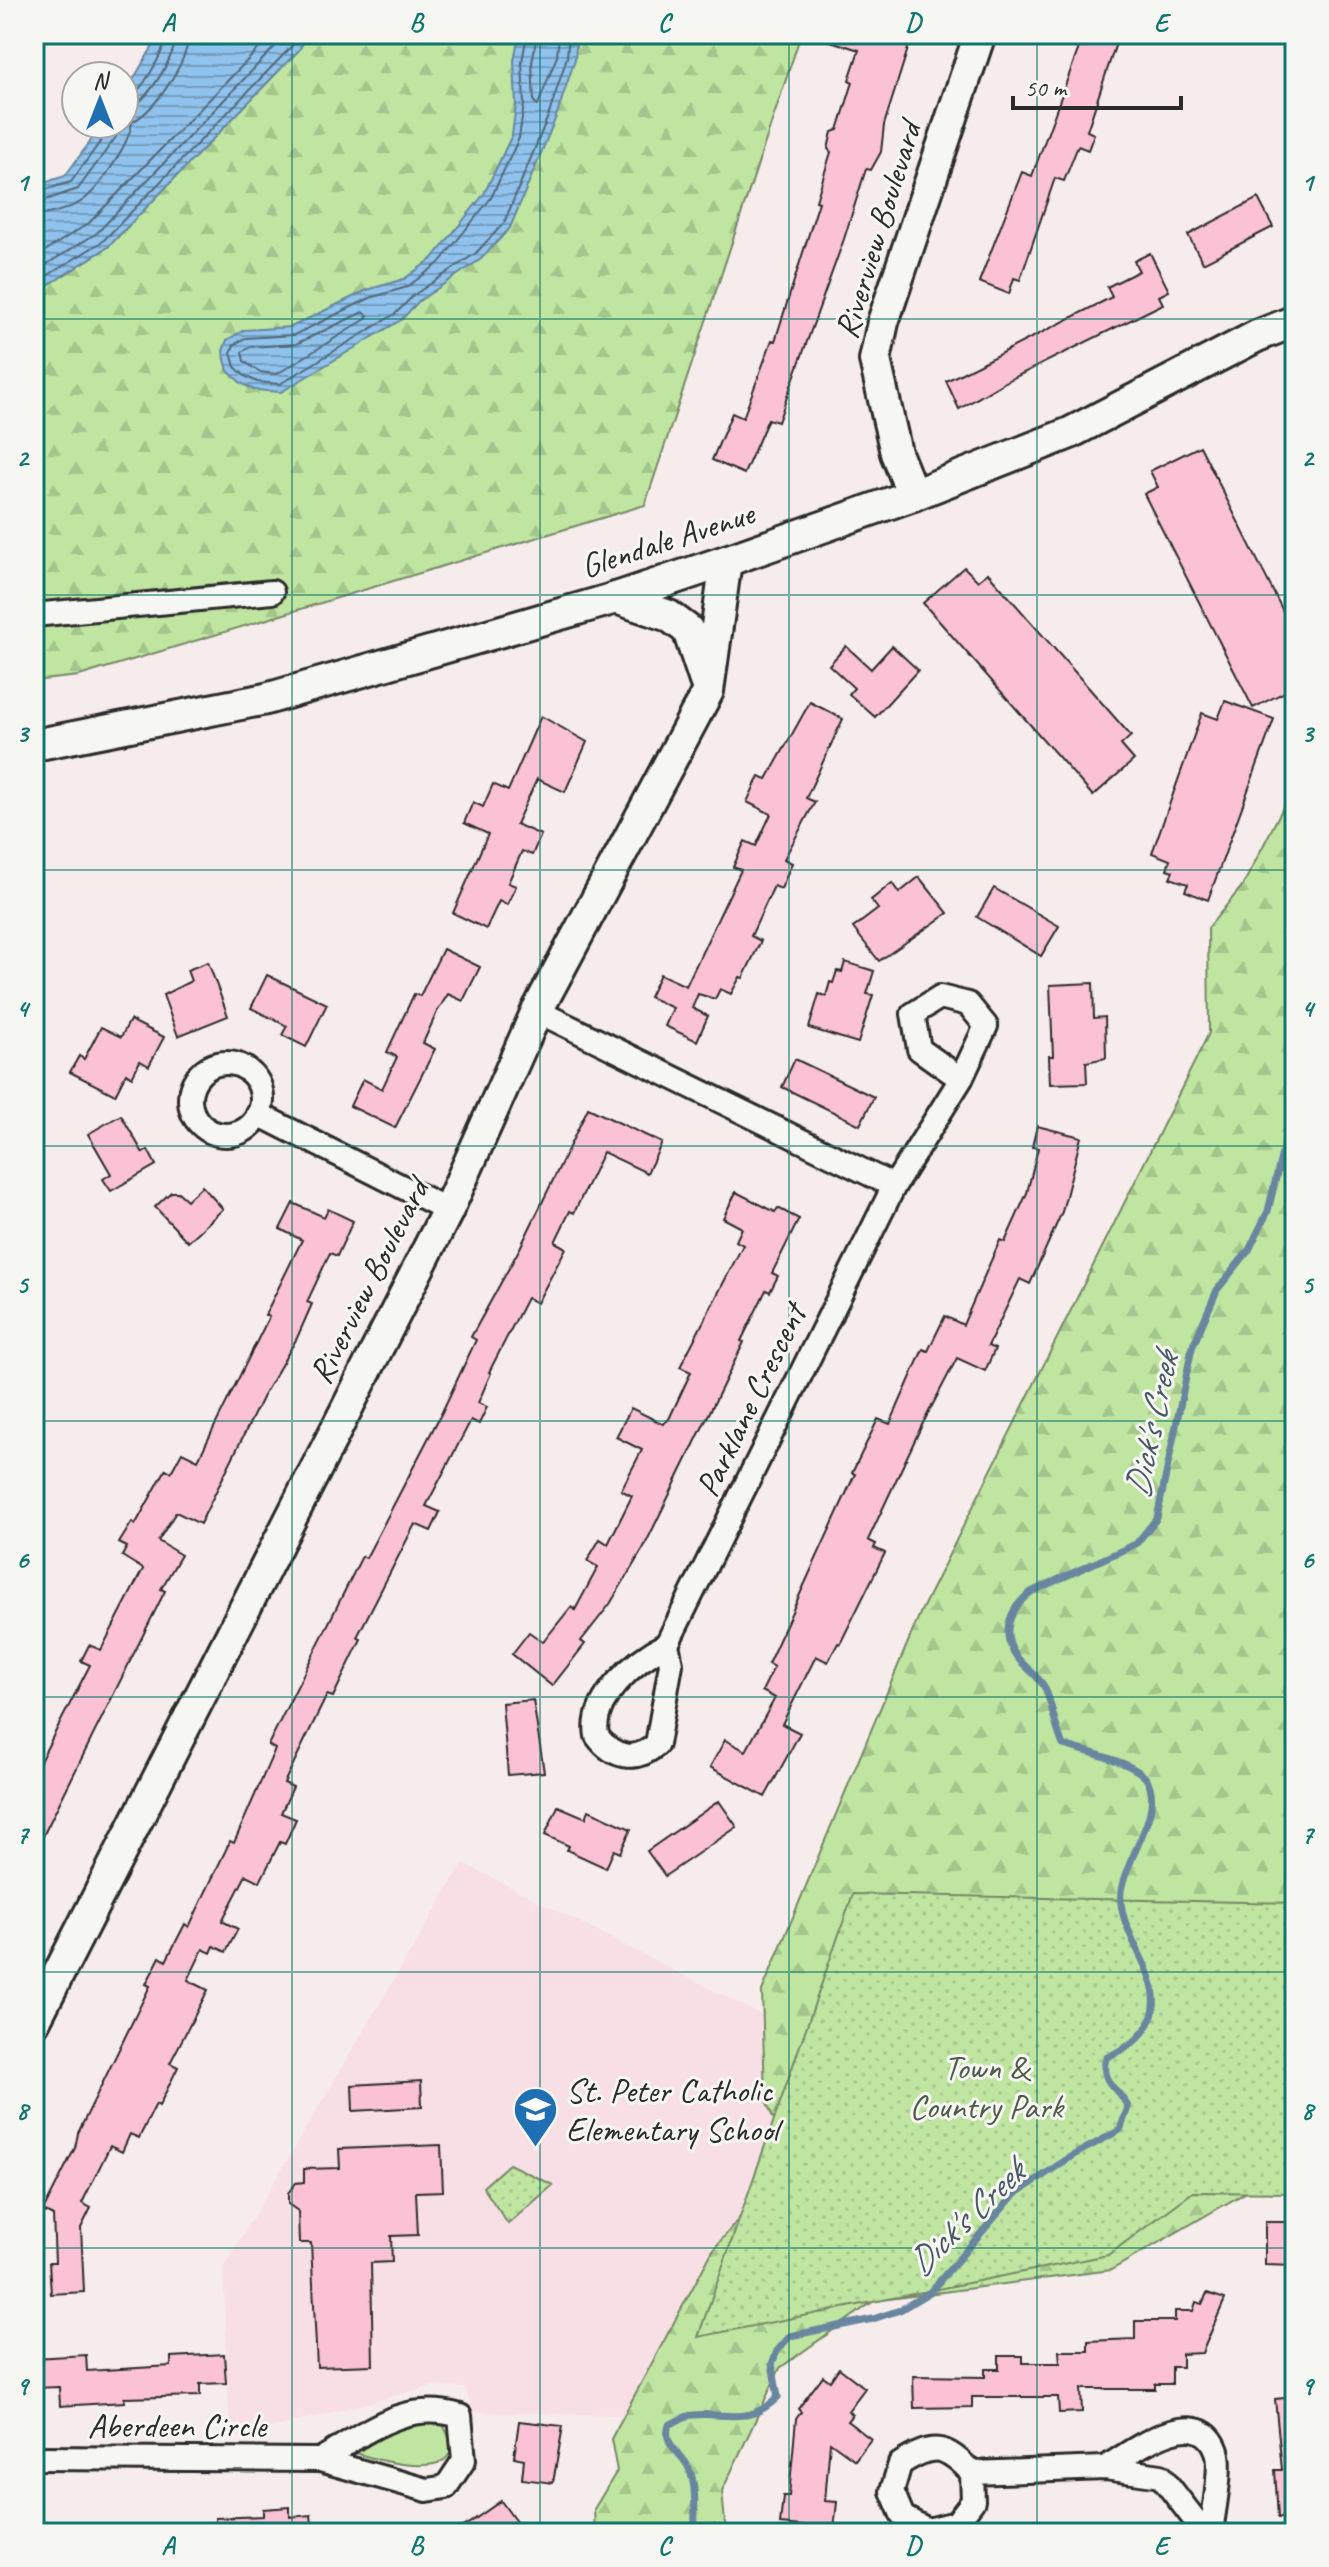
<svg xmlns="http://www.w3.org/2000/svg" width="1329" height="2567" font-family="Caveat,sans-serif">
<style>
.built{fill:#f8dfe5}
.grass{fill:#bfe5a1;stroke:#758866;stroke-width:2}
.forest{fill:url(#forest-firs);stroke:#758866;stroke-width:2}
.park{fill:url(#park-dots);stroke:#758866;stroke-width:2}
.water{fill:url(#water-rules);stroke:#67869f;stroke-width:2}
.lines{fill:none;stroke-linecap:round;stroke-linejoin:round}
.shore{stroke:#536778;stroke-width:2}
.stream{stroke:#67869f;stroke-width:7}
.building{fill:#fbc2d6;stroke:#2b2b2b;stroke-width:2}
.street-casing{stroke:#2b2b2b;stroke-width:28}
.secondary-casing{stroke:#2b2b2b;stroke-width:36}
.street{stroke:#f6f6f2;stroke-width:22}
.secondary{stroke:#f6f6f2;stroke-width:30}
.grid{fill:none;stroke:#0f766e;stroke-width:2;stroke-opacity:0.55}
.labels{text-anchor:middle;stroke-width:6;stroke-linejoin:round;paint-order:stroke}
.street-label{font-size:34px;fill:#2b2b2b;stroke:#f6f6f2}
.park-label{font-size:34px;fill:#505a48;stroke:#f6f6f2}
.poi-label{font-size:34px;fill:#2b2b2b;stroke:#f6f6f2;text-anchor:start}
.water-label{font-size:36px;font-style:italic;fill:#495865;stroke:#f6f6f2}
.neatline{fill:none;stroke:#0f766e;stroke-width:3}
.grid-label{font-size:26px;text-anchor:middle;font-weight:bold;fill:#0f766e}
</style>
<defs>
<pattern id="forest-firs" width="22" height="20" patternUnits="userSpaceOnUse" patternTransform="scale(2)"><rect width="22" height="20" fill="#bfe5a1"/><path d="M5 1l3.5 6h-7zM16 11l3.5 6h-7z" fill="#a4c58b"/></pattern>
<pattern id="park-dots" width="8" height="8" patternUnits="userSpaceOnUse" patternTransform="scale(2)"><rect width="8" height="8" fill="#bfe5a1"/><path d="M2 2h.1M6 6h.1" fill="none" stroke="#a4c58b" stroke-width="1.8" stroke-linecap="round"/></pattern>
<pattern id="water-rules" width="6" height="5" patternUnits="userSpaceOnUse" patternTransform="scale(2)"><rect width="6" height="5" fill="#8fc2ec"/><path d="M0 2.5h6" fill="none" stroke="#759ebf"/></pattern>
</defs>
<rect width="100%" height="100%" fill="#f7ecec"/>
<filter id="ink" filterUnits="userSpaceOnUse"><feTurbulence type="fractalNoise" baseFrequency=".0125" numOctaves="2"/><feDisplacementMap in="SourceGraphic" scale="16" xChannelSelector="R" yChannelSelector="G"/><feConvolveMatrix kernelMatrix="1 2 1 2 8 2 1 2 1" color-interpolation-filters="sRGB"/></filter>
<g filter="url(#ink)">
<polygon class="built" points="463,1863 762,2015 765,2099 775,2122 775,2175 625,2415 474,2412 465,2388 433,2386 230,2439 223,2268"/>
<path class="grass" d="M423 2419 441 2422C482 2485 383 2464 354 2452L356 2441Z"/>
<g class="forest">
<polygon points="308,34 801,34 645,505 79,676 34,681 34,294 108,247 299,50"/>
<polygon points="1295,457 1295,617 1291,614"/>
<polygon points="1295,784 1295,2171 1252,2189 1111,2270 874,2301 780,2368 722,2491 726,2533 595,2533 594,2509 617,2471 611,2439 713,2250 775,2175 775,2122 765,2099 762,1991 921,1611 1209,1033 1208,928 1243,885"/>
</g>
<g class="park">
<polygon points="853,1894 1295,1903 1295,2193 1193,2192 1108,2255 698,2337"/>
<polygon points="509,2164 553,2185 508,2224 483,2187"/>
</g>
<g class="water">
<polygon points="160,34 308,34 299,50 108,247 34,294 34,186 65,176 103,124 124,124 124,95"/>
<polygon points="519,34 577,34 575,59 556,117 510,228 481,259 419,301 401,320 281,392 254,390 241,383 228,371 223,351 227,340 244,330 291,327 367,290 404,279 433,258 484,194 512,135 516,105 514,61"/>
</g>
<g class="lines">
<g class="shore">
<polyline points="527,34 522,62 524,104 519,138 491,198 439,263 407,287 370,298 294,335 245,338 234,345 231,352 235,367 245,376 257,382 280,384 395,314 414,295 476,253 504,223 549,114 567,57 569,34"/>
<polyline points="537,34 532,63 534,102 538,105 557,56 559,34"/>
<path d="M124 99C142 96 164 51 167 34"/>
<path d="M124 109C146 108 176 54 177 34"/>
<polyline points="34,193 71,182 108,131 109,124"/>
<polyline points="34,204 78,189 116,137 119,124"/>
<path d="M34 216C48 215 70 209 82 201 100 189 130 142 132 122 156 110 188 61 189 34"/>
<polyline points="34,258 89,223 273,34"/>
<polyline points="34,272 97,233 287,34"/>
<polyline points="34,284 103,241 292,46 299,34"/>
<polygon points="363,312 368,315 366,319 277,374 259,372 244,361 242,352 250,347 296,344"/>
</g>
<path class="stream" d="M695 2533C694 2512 698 2481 686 2463 677 2450 663 2443 669 2425 676 2422 685 2415 693 2415 727 2412 749 2426 778 2397L772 2364 777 2351 790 2336 873 2319 900 2310 930 2292 1014 2195 1072 2156 1120 2130 1128 2107C1119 2087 1099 2084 1106 2058 1116 2052 1129 2047 1137 2039 1186 1992 1115 1941 1121 1891 1125 1859 1165 1811 1147 1780 1136 1762 1084 1751 1063 1745 1055 1727 1053 1709 1046 1690 1041 1677 1025 1668 1017 1657 999 1634 1010 1608 1031 1592L1136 1544 1157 1518 1192 1348 1217 1290 1249 1250 1268 1211 1295 1099"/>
</g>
<g class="building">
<polygon points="821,34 906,34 905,37 911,39 884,125 881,152 871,170 866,169 844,239 778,422 768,419 744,474 712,460 732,413 743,418 772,340 775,341 819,202 816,201 831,152 828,149 832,132 838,130 853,82 849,80 859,50 821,38"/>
<polygon points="1084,34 1119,34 1087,131 1094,134 1088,150 1078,146 1064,181 1055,178 1020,280 1014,278 1009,294 979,282 1022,172 1032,176"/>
<polygon points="1258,198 1273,227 1203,263 1188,235"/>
<polygon points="1150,253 1169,291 1159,296 1163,304 1005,382 959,409 946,381 1112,297 1107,287 1139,271 1134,261"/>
<polygon points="1200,446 1295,635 1295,687 1253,708 1144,494 1158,487 1150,471"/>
<polygon points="964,567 978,581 988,573 1131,736 1121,745 1134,760 1093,796 923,603"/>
<polygon points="846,646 871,669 892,646 918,670 875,717 849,694 854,688 829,665"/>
<polygon points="1225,701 1274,719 1208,900 1185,891 1188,884 1170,878 1173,871 1167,869 1170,860 1152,853 1202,713 1218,719"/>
<polygon points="810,702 843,719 806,798 815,802 784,859 792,863 781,889 774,886 751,936 761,941 743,978 740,977 731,994 720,989 715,999 698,994 692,1008 708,1016 697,1041 665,1026 673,1008 649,997 660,974 686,986 741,870 733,867 745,841 756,846 771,814 747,802 759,776 767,779"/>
<polygon points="541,716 587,742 565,792 537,779 516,824 541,835 532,855 522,851 508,883 516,886 507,905 499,901 486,929 453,913 488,834 464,823 473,802 483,807 493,784 508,791"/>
<polygon points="919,877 948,913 879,961 853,928 878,909 871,900 892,883 899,893"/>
<polygon points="994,888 1059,926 1041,956 977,917"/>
<polygon points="443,949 480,967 463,1001 448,994 437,1012 423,1043 435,1049 395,1128 350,1106 363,1079 382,1089 397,1057 387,1052 414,994 420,996"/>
<polygon points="208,962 228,1016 178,1036 163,995 191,981 187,970"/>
<polygon points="845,962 874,971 867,994 873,995 858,1043 809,1028 819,994 826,996 830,982 833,983 837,971 842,972"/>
<polygon points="267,975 327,1004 306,1047 282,1035 287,1026 251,1008"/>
<polygon points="1093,983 1094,1018 1105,1017 1106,1058 1086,1062 1087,1083 1050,1084 1049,1056 1053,1056 1050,985"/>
<polygon points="130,1020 164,1037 149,1066 140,1061 132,1077 126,1073 115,1095 70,1072 79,1056 84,1059 101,1027 121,1037"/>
<polygon points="795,1059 874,1097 860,1125 782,1087"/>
<polygon points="588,1108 662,1143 647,1173 603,1152 574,1213 570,1211 555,1242 566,1248 537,1303 527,1298 489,1372 491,1373 478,1403 487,1407 479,1424 471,1420 426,1506 440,1512 431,1531 415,1524 357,1637 361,1639 333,1697 327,1695 284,1783 293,1787 281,1813 296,1819 285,1844 280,1842 260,1882 246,1875 222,1921 238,1929 226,1952 214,1946 211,1953 203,1949 188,1980 208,1990 170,2063 178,2067 159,2106 156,2104 139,2138 130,2134 122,2152 110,2146 82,2203 91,2208 81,2228 84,2292 51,2294 49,2262 55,2262 53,2216 43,2211 75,2148 78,2133 150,1986 146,1984 160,1957 166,1961 185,1924 189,1927 230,1841 234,1843 275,1749 268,1745 362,1556 366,1558 442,1412 476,1340 471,1337 520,1248"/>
<polygon points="121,1115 143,1153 148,1150 156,1165 111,1191 103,1179 111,1174 88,1134"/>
<polygon points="1037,1126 1081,1137 1062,1212 1030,1284 1020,1279 988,1346 995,1349 985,1371 957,1358 921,1427 868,1540 876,1544 874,1548 885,1553 840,1644 838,1643 828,1662 816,1656 782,1724 800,1733 765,1797 710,1767 725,1740 746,1751 775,1698 762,1691 774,1667 768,1664 855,1474 852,1473 878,1419 890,1424 923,1349 928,1351 945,1316 963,1325 1000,1240 1005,1242 1027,1193 1038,1148 1032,1147"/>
<polygon points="202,1186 223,1209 188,1242 155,1207 171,1192 178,1192 187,1200"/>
<polygon points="736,1192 775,1212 778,1208 799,1219 772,1273 778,1276 770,1292 766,1290 741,1341 744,1342 644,1547 610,1604 581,1641 585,1644 552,1686 512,1654 529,1632 543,1642 571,1607 575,1610 598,1567 587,1561 600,1539 608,1544 632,1496 621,1490 642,1450 616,1437 631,1408 663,1424 669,1419 691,1372 680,1367 743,1245 736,1241 742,1228 723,1218"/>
<polygon points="293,1203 324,1217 328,1209 353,1221 337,1256 330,1253 307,1302 312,1304 297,1338 263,1396 200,1524 176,1512 158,1541 181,1555 161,1589 165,1591 34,1854 34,1773 90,1665 81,1661 89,1645 101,1650 143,1569 122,1556 127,1547 119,1543 132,1522 135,1525 166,1469 171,1472 182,1452 198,1460 269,1317 265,1315 302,1240 280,1229"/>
<polygon points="533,1700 544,1772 508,1775 502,1703"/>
<polygon points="719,1801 737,1827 665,1876 647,1851"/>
<polygon points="558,1806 586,1818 589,1810 631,1829 620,1853 614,1850 606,1868 567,1850 569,1846 545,1835"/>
<polygon points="421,2081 422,2107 353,2111 352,2085"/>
<polygon points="441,2145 443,2191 416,2192 418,2235 391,2236 392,2262 371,2263 373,2365 317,2367 311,2243 299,2243 298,2211 288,2204 288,2193 296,2183 304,2182 304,2169 340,2168 339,2149"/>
<polygon points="1265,2222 1295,2222 1295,2266 1265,2265"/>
<polygon points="1207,2293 1225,2299 1202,2353 1182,2354 1182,2367 1172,2367 1172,2384 1155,2384 1155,2389 1081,2389 1082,2412 1059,2413 1058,2397 972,2397 972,2407 914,2408 913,2376 985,2377 985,2369 999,2369 999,2356 1023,2356 1023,2363 1060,2363 1059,2351 1088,2351 1088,2341 1135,2339 1135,2321 1175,2321 1175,2311 1193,2311 1196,2302 1202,2304"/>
<polygon points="224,2354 226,2383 200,2384 200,2396 124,2398 124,2402 60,2406 59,2387 34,2388 34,2358 86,2355 87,2371 171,2366 171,2357"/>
<polygon points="839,2368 865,2388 848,2411 852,2415 847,2421 871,2439 855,2460 830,2442 825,2501 837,2502 834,2529 780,2524 783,2496 789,2496 796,2419 801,2412 798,2409 823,2376 830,2381"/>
<polygon points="1295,2397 1295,2517 1278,2518 1275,2470 1282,2470 1275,2399"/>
<polygon points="519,2421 563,2426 553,2483 522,2479 524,2459 514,2457"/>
<polygon points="501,2501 524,2533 455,2533"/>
<polygon points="290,2507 290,2517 311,2515 313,2533 215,2533 215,2518 263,2516 263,2509"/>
</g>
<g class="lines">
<defs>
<g id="street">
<polyline points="34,615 272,592"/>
<polyline points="537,1011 894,1186"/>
<circle cx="226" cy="1099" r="36"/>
<polyline points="258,1114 448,1210"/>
<path d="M667 1644 671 1664 657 1744C636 1763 613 1758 597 1736 590 1698 636 1660 667 1644L894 1186 961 1079 986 1026 968 1004 940 997 913 1014 919 1049 961 1079"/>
<path d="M34 2458 320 2460 427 2490 446 2487 464 2460 460 2416C404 2399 366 2433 320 2460"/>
<path d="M1105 2468C1131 2452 1199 2400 1217 2451 1223 2467 1213 2514 1211 2533"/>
<path d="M972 2473 973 2501 956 2523 928 2530 903 2517 892 2491 900 2464C933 2443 945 2444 972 2473L1105 2468 1161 2476 1205 2533"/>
</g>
<g id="secondary">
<polyline points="913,495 896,453 875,360 883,322 980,34"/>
<polyline points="616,598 669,616 688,630 705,681"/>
<polyline points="34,745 266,699 616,598 726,561 913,495 1070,433 1257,336 1295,321"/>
<polyline points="34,2022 448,1210 537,1011 708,691 726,561"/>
</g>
</defs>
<use href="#street" class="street-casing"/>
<use href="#secondary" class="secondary-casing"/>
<use href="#street" class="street"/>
<use href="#secondary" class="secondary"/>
</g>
</g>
<path class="grid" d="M292 34V2533M540 34V2533M789 34V2533M1037 34V2533M34 319H1295M34 595H1295M34 870H1295M34 1146H1295M34 1421H1295M34 1697H1295M34 1972H1295M34 2248H1295"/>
<defs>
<symbol id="school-pin" viewBox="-11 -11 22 30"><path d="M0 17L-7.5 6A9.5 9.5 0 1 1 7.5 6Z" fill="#1f6fb2" stroke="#f6f6f2"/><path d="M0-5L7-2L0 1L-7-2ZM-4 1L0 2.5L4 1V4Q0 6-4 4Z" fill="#fff"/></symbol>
</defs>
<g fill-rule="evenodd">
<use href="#school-pin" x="510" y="2084" width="51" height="69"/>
</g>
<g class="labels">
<g class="street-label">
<text transform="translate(877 230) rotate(-73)" y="12">Riverview Boulevard</text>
<text transform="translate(667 539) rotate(-18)" y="12">Glendale Avenue</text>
<text transform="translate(368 1281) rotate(-63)" y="12">Riverview Boulevard</text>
<text transform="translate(750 1400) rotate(-64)" y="12">Parklane Crescent</text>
<text x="177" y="2437">Aberdeen Circle</text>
</g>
<g class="park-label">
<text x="986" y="2079">Town &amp;<tspan x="986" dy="39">Country Park</tspan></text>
</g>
<g class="poi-label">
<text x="566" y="2102">St. Peter Catholic<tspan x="566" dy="39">Elementary School</tspan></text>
</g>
<g class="water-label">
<text transform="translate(1150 1425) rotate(-78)" y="13">Dick's Creek</text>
<text transform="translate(965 2217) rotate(-44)" y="13">Dick's Creek</text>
</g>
</g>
<rect width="1329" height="2567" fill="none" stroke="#f6f6f2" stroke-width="88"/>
<g transform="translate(100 100)"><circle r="38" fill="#f6f6f2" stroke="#a5a5a2" stroke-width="2"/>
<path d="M0-6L14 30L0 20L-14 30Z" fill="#1f6fb2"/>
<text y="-12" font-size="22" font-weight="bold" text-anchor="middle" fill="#2b2b2b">N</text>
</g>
<path d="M1013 96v12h168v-12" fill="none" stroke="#2b2b2b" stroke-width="4"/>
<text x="1025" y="96" font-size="24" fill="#2b2b2b" stroke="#f6f6f2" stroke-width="6" paint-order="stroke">50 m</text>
<rect x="44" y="44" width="1241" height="2479" class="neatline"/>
<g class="grid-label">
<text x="168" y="31">A</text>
<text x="416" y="31">B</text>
<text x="664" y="31">C</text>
<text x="913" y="31">D</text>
<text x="1161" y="31">E</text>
<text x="22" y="191">1</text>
<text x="1307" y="191">1</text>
<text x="22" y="466">2</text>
<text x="1307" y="466">2</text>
<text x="22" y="742">3</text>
<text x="1307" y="742">3</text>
<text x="22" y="1017">4</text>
<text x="1307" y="1017">4</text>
<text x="22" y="1293">5</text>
<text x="1307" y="1293">5</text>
<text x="22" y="1568">6</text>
<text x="1307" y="1568">6</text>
<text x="22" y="1843">7</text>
<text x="1307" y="1843">7</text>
<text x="22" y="2119">8</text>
<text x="1307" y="2119">8</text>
<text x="22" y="2394">9</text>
<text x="1307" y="2394">9</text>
<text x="168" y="2554">A</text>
<text x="416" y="2554">B</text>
<text x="664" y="2554">C</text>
<text x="913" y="2554">D</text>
<text x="1161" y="2554">E</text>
</g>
</svg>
